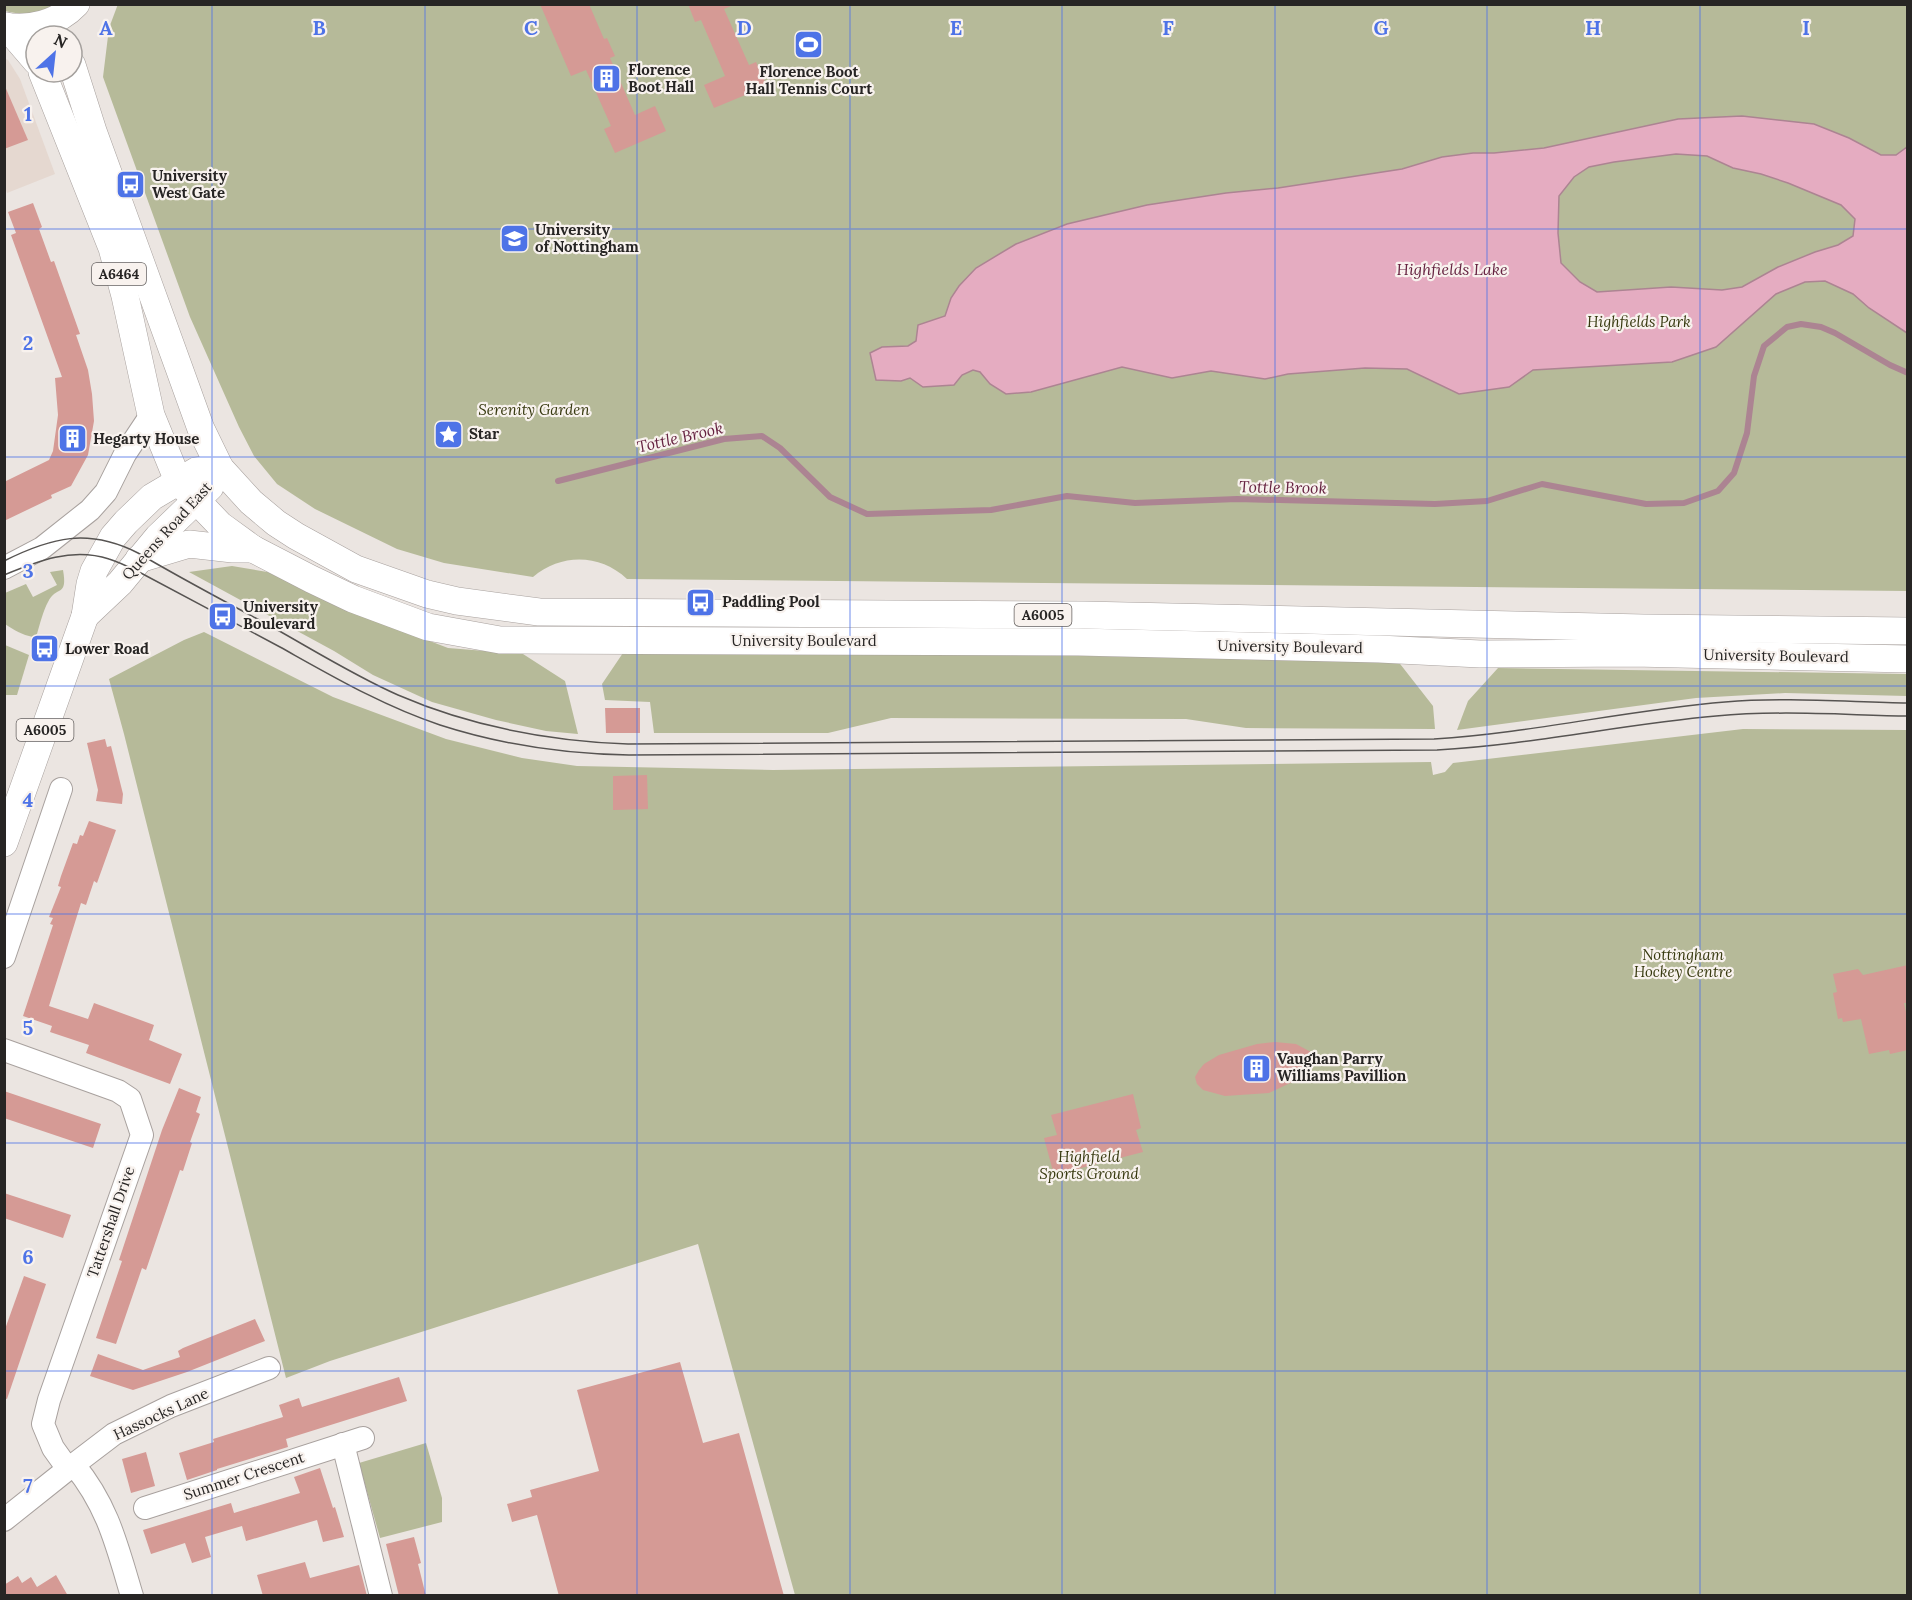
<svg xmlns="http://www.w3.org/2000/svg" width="1912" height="1600" font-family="Lora,serif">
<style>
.built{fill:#e5d8d0}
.green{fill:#b6ba99}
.water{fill:#e5acc1;stroke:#ac8492;stroke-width:1.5;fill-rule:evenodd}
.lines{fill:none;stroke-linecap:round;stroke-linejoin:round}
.stream{stroke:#ac8492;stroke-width:6}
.building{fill:#d59a95}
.minor-casing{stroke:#a8a19e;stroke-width:24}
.major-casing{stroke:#a8a19e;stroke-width:28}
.minor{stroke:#fff;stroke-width:22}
.major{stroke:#fff;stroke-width:27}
.tram{stroke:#575452;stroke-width:1.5}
.grid{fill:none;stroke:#4e73e7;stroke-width:1.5;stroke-opacity:0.55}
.labels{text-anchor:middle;stroke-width:4.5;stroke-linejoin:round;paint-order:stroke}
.shield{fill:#f8f2ee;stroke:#666261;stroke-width:1.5}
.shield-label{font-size:14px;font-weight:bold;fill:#272524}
.poi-label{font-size:15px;font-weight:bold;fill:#272524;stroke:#f8f2ee;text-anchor:start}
.park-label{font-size:15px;font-style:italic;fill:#37390f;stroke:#f8f2ee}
.street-label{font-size:15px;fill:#272524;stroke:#f8f2ee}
.water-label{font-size:16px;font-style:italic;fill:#662341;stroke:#f8f2ee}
.grid-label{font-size:20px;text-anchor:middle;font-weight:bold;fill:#4e73e7;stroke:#f8f2ee;stroke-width:4.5;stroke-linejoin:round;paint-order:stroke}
</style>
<rect width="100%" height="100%" fill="#ebe5e1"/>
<polygon class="built" points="4,58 8,60 20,79 55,174 7,193 4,184"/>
<g class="green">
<path d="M118 4 1907 5V591L627 579C600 554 562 553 533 577L444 563 397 549 315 509 277 484 254 456 239 427 190 317 103 77 109 28Z"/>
<path d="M4 5H55C35 14 27 16 5 11Z"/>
<polygon points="232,566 279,574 349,610 448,648 523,654 565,681 578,734 546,731 496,720 432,702 373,675 334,651 189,572"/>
<path d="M63 570C68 598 56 585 48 602 43 611 40 624 37 634L33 637C22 635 14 630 5 624V593L26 584 33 597 57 585 50 572Z"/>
<polygon points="204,632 333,697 446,739 522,758 577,766 773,770 1431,762 1433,775 1445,772 1453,763 1743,729 1907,730 1907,1595 795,1595 698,1244 330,1361 286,1378 124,734 109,679 184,640"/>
<polygon points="5,645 29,655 17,695 5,695"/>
<polygon points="625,650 1397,660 1433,706 1435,729 1246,728 1186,719 891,718 828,733 654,733 650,702 605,700 602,684"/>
<polygon points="1498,668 1907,674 1907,696 1785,693 1696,698 1457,730 1468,701"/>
<polygon points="426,1443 442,1498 442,1522 380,1538 359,1463"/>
</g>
<path class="water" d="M1742 116 1814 124 1849 138 1881 155H1896L1907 147V333L1869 308 1853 294 1825 281 1805 282 1776 294 1716 347 1672 362 1533 370 1509 387 1459 394 1407 369 1365 368 1288 374 1265 379 1211 371 1172 378 1122 367 1031 392 1006 394 990 384 980 372 973 370 962 375 954 385 923 387 910 378 901 381 876 380 870 353 882 347 908 346 916 341 918 325 945 316 951 298 959 286 976 268 1016 244 1067 224 1147 205 1226 193 1278 188 1402 169 1442 157 1473 153H1494L1544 148 1678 119ZM1676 154 1707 156 1733 168 1761 174 1788 183 1841 205 1855 219 1853 236 1838 245 1815 252 1778 267 1742 287 1722 290 1671 287 1597 292 1580 282 1561 263 1558 233 1559 196 1574 177 1589 167 1614 162Z"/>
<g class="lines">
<polyline class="stream" points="558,481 724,439 762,436 780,448 830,497 867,514 991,510 1067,496 1135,503 1237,499 1435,504 1487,501 1542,484 1646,504 1684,503 1718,491 1734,473 1747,433 1754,376 1764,346 1787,327 1801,324 1821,327 1835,333 1890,365 1908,373"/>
</g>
<g class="building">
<polygon points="540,4 589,4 604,39 607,38 615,56 610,58 635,115 655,106 666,131 615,153 604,129 611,126 586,70 571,76"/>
<polygon points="688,4 736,4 724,9 749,65 756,62 767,86 714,108 704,85 725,76 701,20 695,22"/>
<polygon points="4,84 28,140 4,149"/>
<polygon points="33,203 42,227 39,229 51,262 54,261 80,334 76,335 88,370 92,394 94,421 88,455 71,486 51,495 52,498 4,521 4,482 49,460 53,451 58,415 55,378 62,377 11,235 16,233 8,212"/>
<polygon points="605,708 640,708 640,733 606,733"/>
<polygon points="105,739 107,747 111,746 123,794 122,804 96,801 98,790 87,743"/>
<polygon points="647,775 648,809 613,810 613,776"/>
<polygon points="89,821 116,830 97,883 94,881 86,905 81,903 49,1006 88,1019 94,1003 154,1025 149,1040 182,1054 170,1084 86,1053 89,1045 50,1032 52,1026 23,1016 53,925 50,924 53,918 49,917 61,887 58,886 61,876 73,843 77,844 80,835 83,836"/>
<polygon points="1908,965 1908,1003 1904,1003 1908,1021 1908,1050 1890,1054 1889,1050 1869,1054 1861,1019 1843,1022 1842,1018 1838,1019 1833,993 1837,992 1833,974 1858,969 1863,975"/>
<polygon points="1275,1042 1296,1044 1311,1052 1314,1058 1312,1066 1301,1078 1269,1093 1225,1096 1203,1090 1197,1084 1195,1077 1199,1070 1204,1064 1219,1055 1257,1044"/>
<polygon points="179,1088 201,1097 196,1112 200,1114 190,1142 192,1143 183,1171 180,1170 146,1270 142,1268 116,1344 96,1338 122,1261 119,1260 162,1130"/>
<polygon points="4,1091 101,1124 93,1148 4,1118"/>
<polygon points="1133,1094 1141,1128 1136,1130 1143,1152 1054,1175 1044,1138 1057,1135 1051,1115"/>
<polygon points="4,1193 71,1215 63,1238 4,1218"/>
<polygon points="24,1276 46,1284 7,1399 4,1398 4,1332"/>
<polygon points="255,1319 265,1341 187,1372 133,1390 90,1376 98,1354 143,1370 180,1357 178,1351 183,1348"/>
<polygon points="680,1362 703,1443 739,1433 784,1596 559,1596 537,1515 512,1522 507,1504 532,1497 530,1490 599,1471 577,1390"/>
<polygon points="399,1377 407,1401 286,1439 288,1447 217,1469 217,1470 187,1480 179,1453 214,1442 213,1439 283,1417 279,1405 299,1398 302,1407"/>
<polygon points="146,1452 155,1486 131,1493 122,1459"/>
<polygon points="320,1468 333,1508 335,1507 344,1537 323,1542 317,1520 246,1541 242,1526 205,1537 211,1557 192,1563 185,1543 151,1554 143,1530 231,1503 234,1513 300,1493 294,1477"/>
<polygon points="414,1537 421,1563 418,1564 426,1596 399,1596 386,1544"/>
<polygon points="305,1562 310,1578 359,1565 367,1596 263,1596 257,1575"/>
<polygon points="56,1575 68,1596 4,1596 4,1585 18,1576 22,1583 31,1577 37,1587"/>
</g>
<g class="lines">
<defs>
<g id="minor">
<polyline points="4,568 42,548 90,510 106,492 125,454 151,415"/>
<polyline points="4,957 61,789"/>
<polyline points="4,1050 118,1091 130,1099 142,1135 49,1400 43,1424 53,1448 68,1469"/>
<polyline points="343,1444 381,1596"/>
<path d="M74 1465C108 1506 117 1546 132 1596"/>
<polyline points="145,1508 363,1438"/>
<polyline points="4,1520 68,1469 114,1434 171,1406 269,1368"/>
</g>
<g id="major">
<path d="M4 26C30 30 57 24 76 4"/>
<polyline points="6,26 36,61"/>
<polyline points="72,65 93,131 179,368 201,429 220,468 251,502 276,523 296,536 356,569 427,594 457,601 539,612 1084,615 1644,628 1908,631"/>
<polyline points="42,72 112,248 125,296 151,415 178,481 220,525 253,549 311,579 353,599 428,627 500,640 1078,642 1379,649 1480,654 1633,653 1908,659"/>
<polyline points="139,559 189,544 233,549 253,549"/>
<polyline points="85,616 120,583 158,537 210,487"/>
<polyline points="4,843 85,616 90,584 94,571 113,537 126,522 152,497 196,471 220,468"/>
</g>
</defs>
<use href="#minor" class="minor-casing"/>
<use href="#major" class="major-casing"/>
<use href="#minor" class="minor"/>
<use href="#major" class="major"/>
<g class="tram">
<path d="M4 561C52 537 88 528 138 553 182 579 228 603 274 628 315 651 355 676 398 695 472 727 548 741 628 744L1434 739C1532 733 1627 710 1725 702 1785 697 1847 702 1908 703"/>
<path d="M4 575C38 561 72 547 109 559 119 562 129 567 139 572 186 597 233 622 280 647 332 676 383 706 440 725 502 745 564 754 629 755L1437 750C1531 745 1623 724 1716 716 1780 710 1844 715 1908 716"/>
</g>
</g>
<path class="grid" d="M212 4V1596M425 4V1596M637 4V1596M850 4V1596M1062 4V1596M1275 4V1596M1487 4V1596M1700 4V1596M4 229H1908M4 457H1908M4 686H1908M4 914H1908M4 1143H1908M4 1371H1908"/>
<defs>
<symbol id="stadium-square" viewBox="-11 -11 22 22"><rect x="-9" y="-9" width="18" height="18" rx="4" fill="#4e73e7" stroke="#f8f2ee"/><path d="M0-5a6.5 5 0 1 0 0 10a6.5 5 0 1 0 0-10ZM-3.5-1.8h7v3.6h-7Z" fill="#fff"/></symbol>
<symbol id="building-square" viewBox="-11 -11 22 22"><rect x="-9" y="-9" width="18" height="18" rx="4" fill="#4e73e7" stroke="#f8f2ee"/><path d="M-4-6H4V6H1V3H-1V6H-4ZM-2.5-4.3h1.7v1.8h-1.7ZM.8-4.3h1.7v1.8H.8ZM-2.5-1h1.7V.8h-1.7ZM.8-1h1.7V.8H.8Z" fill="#fff"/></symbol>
<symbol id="bus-square" viewBox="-11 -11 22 22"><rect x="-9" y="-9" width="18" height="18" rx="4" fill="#4e73e7" stroke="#f8f2ee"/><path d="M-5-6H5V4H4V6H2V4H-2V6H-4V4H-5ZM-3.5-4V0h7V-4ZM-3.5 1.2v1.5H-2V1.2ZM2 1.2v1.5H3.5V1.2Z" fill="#fff"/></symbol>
<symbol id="university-square" viewBox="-11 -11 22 22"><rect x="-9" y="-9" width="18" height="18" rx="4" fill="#4e73e7" stroke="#f8f2ee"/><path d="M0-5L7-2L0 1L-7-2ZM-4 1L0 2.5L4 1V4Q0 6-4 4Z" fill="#fff"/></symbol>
<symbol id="sight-square" viewBox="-11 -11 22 22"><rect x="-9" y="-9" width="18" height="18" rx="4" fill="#4e73e7" stroke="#f8f2ee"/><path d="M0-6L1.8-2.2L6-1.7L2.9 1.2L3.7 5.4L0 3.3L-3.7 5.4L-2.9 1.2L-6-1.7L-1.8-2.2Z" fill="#fff"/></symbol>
</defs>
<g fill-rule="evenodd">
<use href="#stadium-square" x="792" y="28" width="33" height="33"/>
<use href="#building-square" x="590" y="62" width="33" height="33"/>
<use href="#bus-square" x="114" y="168" width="33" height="33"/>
<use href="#university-square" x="498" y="222" width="33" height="33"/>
<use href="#sight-square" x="432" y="418" width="33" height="33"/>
<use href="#building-square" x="56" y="422" width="33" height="33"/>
<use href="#bus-square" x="684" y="586" width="33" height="33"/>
<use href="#bus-square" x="206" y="600" width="33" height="33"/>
<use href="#bus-square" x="28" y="632" width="33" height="33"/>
<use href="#building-square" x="1240" y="1052" width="33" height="33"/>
</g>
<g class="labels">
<g class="shield">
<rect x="92" y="263" width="54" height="22" rx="4.5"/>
<rect x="1014.5" y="604" width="57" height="22" rx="4.5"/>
<rect x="16.5" y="719" width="57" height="22" rx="4.5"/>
</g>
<g class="shield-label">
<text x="119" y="279">A6464</text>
<text x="1043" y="620">A6005</text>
<text x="45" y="735">A6005</text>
</g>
<g class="poi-label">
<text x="628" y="75">Florence<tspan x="628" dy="17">Boot Hall</tspan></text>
<text x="809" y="77" text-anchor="middle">Florence Boot<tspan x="809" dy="17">Hall Tennis Court</tspan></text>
<text x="152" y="181">University<tspan x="152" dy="17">West Gate</tspan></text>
<text x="535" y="235">University<tspan x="535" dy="17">of Nottingham</tspan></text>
<text x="469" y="439">Star</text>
<text x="93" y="444">Hegarty House</text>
<text x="722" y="607">Paddling Pool</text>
<text x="243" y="612">University<tspan x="243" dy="17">Boulevard</tspan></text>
<text x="65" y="654">Lower Road</text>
<text x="1277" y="1064">Vaughan Parry<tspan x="1277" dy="17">Williams Pavillion</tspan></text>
</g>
<g class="park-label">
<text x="1639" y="327">Highfields Park</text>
<text x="534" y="415">Serenity Garden</text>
<text x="1683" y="960">Nottingham<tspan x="1683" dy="17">Hockey Centre</tspan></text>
<text x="1089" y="1162">Highfield<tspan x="1089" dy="17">Sports Ground</tspan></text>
</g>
<g class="street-label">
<text transform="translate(167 531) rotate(-48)" y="5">Queens Road East</text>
<text x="804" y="646">University Boulevard</text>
<text transform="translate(1290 647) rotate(1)" y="5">University Boulevard</text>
<text transform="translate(1776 656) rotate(1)" y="5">University Boulevard</text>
<text transform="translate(111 1222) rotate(-71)" y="5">Tattershall Drive</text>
<text transform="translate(161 1414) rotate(-25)" y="5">Hassocks Lane</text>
<text transform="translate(244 1476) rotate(-18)" y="5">Summer Crescent</text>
</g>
<g class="water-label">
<text x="1452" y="275">Highfields Lake</text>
<text transform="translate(680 437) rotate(-13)" y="6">Tottle Brook</text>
<text transform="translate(1283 487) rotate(1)" y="6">Tottle Brook</text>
</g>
</g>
<g class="grid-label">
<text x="106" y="35">A</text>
<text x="319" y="35">B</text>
<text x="531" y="35">C</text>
<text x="744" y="35">D</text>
<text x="956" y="35">E</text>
<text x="1168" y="35">F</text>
<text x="1381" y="35">G</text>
<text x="1593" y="35">H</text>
<text x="1806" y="35">I</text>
<text x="28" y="121">1</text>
<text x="28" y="350">2</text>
<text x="28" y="578">3</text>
<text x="28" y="807">4</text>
<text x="28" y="1035">5</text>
<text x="28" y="1264">6</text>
<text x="28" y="1493">7</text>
</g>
<rect width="1912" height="1600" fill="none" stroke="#272524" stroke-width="12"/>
<g transform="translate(54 54) rotate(27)"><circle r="28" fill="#f8f2ee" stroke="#a4a09d" stroke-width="1.5"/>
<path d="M0-4.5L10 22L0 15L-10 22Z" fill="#4e73e7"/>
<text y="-9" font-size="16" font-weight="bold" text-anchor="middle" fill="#272524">N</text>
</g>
</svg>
